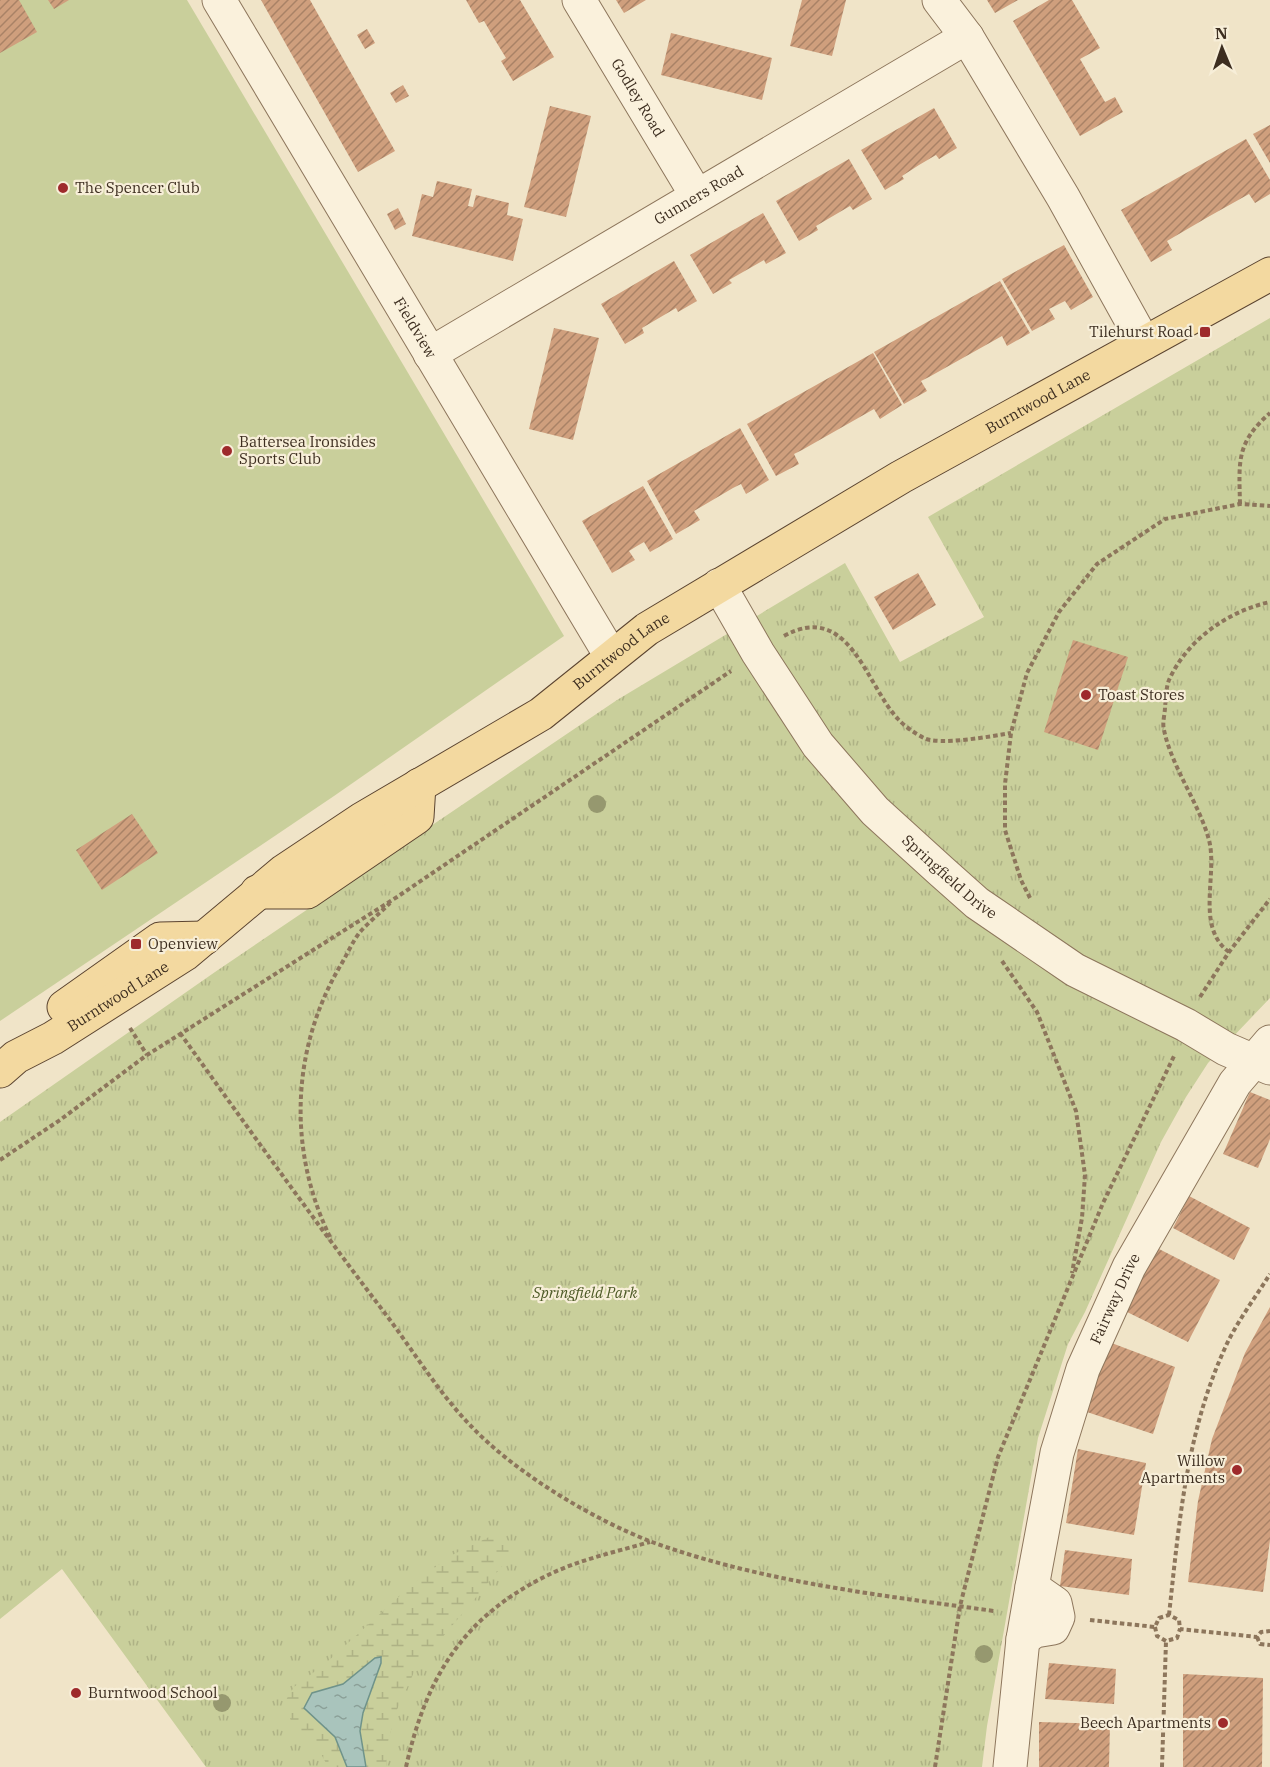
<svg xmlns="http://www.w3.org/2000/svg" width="1270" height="1767" font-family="'IBM Plex Serif',serif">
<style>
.grass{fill:url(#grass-tufts)}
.wetland{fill:url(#wetland-marsh)}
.pitch{fill:#c9cf9b}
.water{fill:url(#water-ripples);stroke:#6f938a;stroke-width:1.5}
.building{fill:url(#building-hatch)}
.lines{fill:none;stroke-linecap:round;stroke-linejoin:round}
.minor-casing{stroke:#8d765c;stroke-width:35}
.major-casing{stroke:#5b4430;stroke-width:35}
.path{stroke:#8d765c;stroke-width:4;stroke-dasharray:4.5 3;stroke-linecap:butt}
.minor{stroke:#faf1dc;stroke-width:33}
.major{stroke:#f3d9a0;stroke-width:33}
.tree{fill:#96986f}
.poi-dot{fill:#9e2a2b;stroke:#f7eed8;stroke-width:2}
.labels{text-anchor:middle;stroke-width:4.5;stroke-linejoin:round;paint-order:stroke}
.street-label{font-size:15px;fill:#3d2e20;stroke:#f7eed8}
.poi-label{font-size:15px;fill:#3d2e20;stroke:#f7eed8;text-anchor:start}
.park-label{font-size:15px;font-style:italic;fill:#4d5a26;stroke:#f7eed8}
</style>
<defs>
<pattern id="grass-tufts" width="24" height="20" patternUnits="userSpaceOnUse" patternTransform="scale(1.5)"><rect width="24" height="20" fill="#c9cf9b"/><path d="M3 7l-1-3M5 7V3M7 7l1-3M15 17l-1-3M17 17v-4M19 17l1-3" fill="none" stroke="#aeb285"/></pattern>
<pattern id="wetland-marsh" width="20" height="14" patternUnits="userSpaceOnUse" patternTransform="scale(1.5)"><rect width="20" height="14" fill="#c9cf9b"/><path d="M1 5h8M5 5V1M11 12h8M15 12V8" fill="none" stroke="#aeb285"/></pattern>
<pattern id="water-ripples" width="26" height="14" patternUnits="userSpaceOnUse" patternTransform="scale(1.5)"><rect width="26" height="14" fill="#a9c4bc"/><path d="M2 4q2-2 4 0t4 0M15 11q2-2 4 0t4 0" fill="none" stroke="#8ba098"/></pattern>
<pattern id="building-hatch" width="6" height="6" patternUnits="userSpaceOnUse" patternTransform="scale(1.5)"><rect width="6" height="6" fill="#cf9f7d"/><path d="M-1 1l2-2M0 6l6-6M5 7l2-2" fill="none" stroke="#a98266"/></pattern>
</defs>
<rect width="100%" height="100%" fill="#f0e4c8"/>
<polygon class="grass" points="1270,318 1270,998 1208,1063 1186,1097 1161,1142 1085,1312 1068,1344 1038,1438 987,1726 982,1767 206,1767 62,1569 0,1619 0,1122 215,972 617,700 845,563 900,662 984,617 928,517"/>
<polygon class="wetland" points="491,1536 506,1538 514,1552 415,1670 395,1714 387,1747 386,1767 328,1767 319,1750 293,1726 284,1703 294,1687 326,1663 415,1582 452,1555"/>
<polygon class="pitch" points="0,0 187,0 564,636 334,796 0,1021"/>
<polygon class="water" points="381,1657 381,1663 363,1713 360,1731 366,1767 347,1767 335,1737 304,1708 312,1693 343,1684 375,1658"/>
<g class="building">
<polygon points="0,0 19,0 37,32 0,53"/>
<polygon points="48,0 69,0 54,9"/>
<polygon points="261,0 310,0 395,151 358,172"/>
<polygon points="466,0 520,0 554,57 513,81 501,61 506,58 495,40 484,21 479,23"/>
<polygon points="616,0 646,0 624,13"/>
<polygon points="802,0 846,0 832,56 790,46"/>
<polygon points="987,0 1018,0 995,13"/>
<polygon points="1049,0 1072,0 1100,48 1080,59 1105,102 1115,97 1123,112 1080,136 1013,21"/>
<polygon points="367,29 375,43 365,49 357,35"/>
<polygon points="671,33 772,58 762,100 661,75"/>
<polygon points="403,85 409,96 396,103 390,93"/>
<polygon points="550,106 591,116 566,217 524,207"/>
<polygon points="934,108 957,148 939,159 936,155 919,165 902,176 904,179 885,190 861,150"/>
<polygon points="1270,125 1270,163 1253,134"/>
<polygon points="1246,139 1270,180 1270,194 1255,203 1249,194 1208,217 1167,241 1172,250 1151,262 1121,210"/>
<polygon points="849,159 872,199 853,210 850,206 816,226 818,230 799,241 776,201"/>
<polygon points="437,181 472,189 468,206 473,207 476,195 509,203 507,215 523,219 513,261 412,236 422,194 433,197"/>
<polygon points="398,208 406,224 395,230 387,214"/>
<polygon points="763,213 786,253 766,264 764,260 729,280 732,283 713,294 690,255"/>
<polygon points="1064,245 1093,297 1071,310 1065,301 1049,309 1055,319 1032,331 1002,279"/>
<polygon points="674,261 697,301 678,312 676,308 642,328 644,333 625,344 601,304"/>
<polygon points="1000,281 1030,333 1007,346 1002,336 929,377 921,381 927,391 904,404 874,352"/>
<polygon points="554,328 599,338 573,440 529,429"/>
<polygon points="873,353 902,405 880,419 874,409 802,450 794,454 799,464 776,476 747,424"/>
<polygon points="740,428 769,480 746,494 741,484 733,488 694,511 700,520 676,534 647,481"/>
<polygon points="643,486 673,539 650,552 644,542 637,546 629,551 635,560 612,573 582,521"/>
<polygon points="918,573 936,605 893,630 874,597"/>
<polygon points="1073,640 1128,657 1098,750 1044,732"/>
<polygon points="132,814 158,853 102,890 76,850"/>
<polygon points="1250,1092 1270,1100 1270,1139 1258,1168 1223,1154"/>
<polygon points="1189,1196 1250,1228 1234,1260 1173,1228"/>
<polygon points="1157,1248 1220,1280 1188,1342 1125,1311"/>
<polygon points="1270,1307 1270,1540 1263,1592 1188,1582 1198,1501 1212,1439 1245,1353"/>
<polygon points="1109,1342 1175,1367 1153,1434 1087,1412"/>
<polygon points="1078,1449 1146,1463 1134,1535 1066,1523"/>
<polygon points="1065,1550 1132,1559 1129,1595 1060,1586"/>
<polygon points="1049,1663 1116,1669 1114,1704 1045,1699"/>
<polygon points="1183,1674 1263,1678 1262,1767 1183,1767"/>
<polygon points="1039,1722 1110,1724 1109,1767 1039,1767"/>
</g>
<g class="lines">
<defs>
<g id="minor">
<path id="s1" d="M219 0 611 656"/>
<path id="s2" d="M579 0 697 196"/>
<polyline points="939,0 967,37 1063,197 1144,343"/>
<path id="s3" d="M430 354 967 37"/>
<path id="s4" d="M719 585 758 653 818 745 875 811 941 871 977 903 1075 970 1186 1025 1226 1049 1270 1068"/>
<polyline points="1023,1639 1035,1631 1053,1628 1058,1617 1055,1603 1032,1587"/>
<path id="s5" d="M1010 1767 1023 1639 1032 1587 1057 1453 1083 1369 1129 1267 1235 1083 1270 1042"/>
</g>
<g id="major">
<polyline points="257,892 307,892 417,817 419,785"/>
<polyline points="64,1007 160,939 205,938"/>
<path id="s6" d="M0 1071 16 1057 53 1038 185 954 284 871 362 819 541 714 647 629 901 477 1270 274"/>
</g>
</defs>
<use href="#minor" class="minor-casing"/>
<use href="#major" class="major-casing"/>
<g class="path">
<path d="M1240 504C1239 461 1236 443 1270 413"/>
<path d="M784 636C849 600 866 685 898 719 904 726 916 734 924 738 939 746 993 736 1011 733"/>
<polyline points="1030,898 1021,880 1005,830 1005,784 1011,733 1027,673 1059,612 1097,564 1165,519 1240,504 1270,506"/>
<path d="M1229 952C1195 927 1218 875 1209 840 1199 803 1172 768 1164 730 1162 723 1165 714 1165 707 1166 699 1166 687 1169 680 1187 640 1228 611 1270 602"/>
<polyline points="1002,961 1037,1012 1076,1111 1085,1175 1082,1218 1072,1273"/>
<polyline points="1200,997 1229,952 1270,899"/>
<polyline points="130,1028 147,1055"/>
<path d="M180 1033C248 1128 316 1223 387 1316 414 1352 439 1393 470 1425 514 1472 592 1519 652 1542 762 1582 879 1595 994 1611"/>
<polyline points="0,1160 60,1120 147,1055 397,897 731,671"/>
<path d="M330 1237C288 1151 291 1051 339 968 346 957 352 942 360 932 369 922 380 913 390 903"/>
<path d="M1169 1615C1179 1524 1186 1433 1225 1348 1236 1323 1255 1298 1270 1274"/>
<polyline points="1090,1620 1155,1627 1159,1618 1169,1615 1179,1620 1180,1629 1257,1637 1261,1632 1270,1631"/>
<polyline points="1155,1627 1157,1636 1166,1641 1177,1638 1180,1629"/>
<polyline points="1257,1637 1260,1644 1270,1645"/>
<path d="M406 1767C426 1678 462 1618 546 1576 578 1560 615 1552 650 1542"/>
<polyline points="935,1767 960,1606 998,1457 1103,1203 1174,1056"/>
<polyline points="1162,1767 1166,1641"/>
</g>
<use href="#minor" class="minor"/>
<use href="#major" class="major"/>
</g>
<g class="tree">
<circle cx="597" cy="804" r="9"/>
<circle cx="984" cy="1654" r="9"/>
<circle cx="222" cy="1703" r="9"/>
</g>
<g class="poi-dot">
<circle cx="63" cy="188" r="6"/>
<rect x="1199" y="326" width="12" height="12" rx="3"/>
<circle cx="227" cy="451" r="6"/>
<circle cx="1086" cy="695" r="6"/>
<rect x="130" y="938" width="12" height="12" rx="3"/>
<circle cx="1237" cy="1470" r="6"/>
<circle cx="76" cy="1693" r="6"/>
<circle cx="1223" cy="1723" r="6"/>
</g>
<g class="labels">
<g class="street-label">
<text dy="5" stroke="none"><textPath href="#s2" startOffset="114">Godley Road</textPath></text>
<text dy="5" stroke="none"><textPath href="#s3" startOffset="312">Gunners Road</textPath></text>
<text dy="5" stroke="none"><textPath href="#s1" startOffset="382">Fieldview</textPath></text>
<text dy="5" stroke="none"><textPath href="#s6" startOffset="1238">Burntwood Lane</textPath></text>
<text dy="5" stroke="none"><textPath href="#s6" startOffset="752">Burntwood Lane</textPath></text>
<text dy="5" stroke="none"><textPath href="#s4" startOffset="375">Springfield Drive</textPath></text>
<text dy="5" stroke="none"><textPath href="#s6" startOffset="140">Burntwood Lane</textPath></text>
<text dy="5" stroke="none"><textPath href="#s5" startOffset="483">Fairway Drive</textPath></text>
</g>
<g class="poi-label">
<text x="75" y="193">The Spencer Club</text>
<text x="1193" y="337" text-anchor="end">Tilehurst Road</text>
<text x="239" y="447">Battersea Ironsides<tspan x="239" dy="17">Sports Club</tspan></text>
<text x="1098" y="700">Toast Stores</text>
<text x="148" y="949">Openview</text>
<text x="1225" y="1466" text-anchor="end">Willow<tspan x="1225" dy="17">Apartments</tspan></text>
<text x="88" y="1698">Burntwood School</text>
<text x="1211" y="1728" text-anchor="end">Beech Apartments</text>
</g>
<g class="park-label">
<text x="585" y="1298">Springfield Park</text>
</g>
</g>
<g transform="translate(1222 48) rotate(358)" stroke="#f7eed8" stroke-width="4.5" paint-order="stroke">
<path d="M0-4.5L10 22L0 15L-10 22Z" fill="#3d2e20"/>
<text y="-9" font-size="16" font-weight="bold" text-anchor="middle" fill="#3d2e20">N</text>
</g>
</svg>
